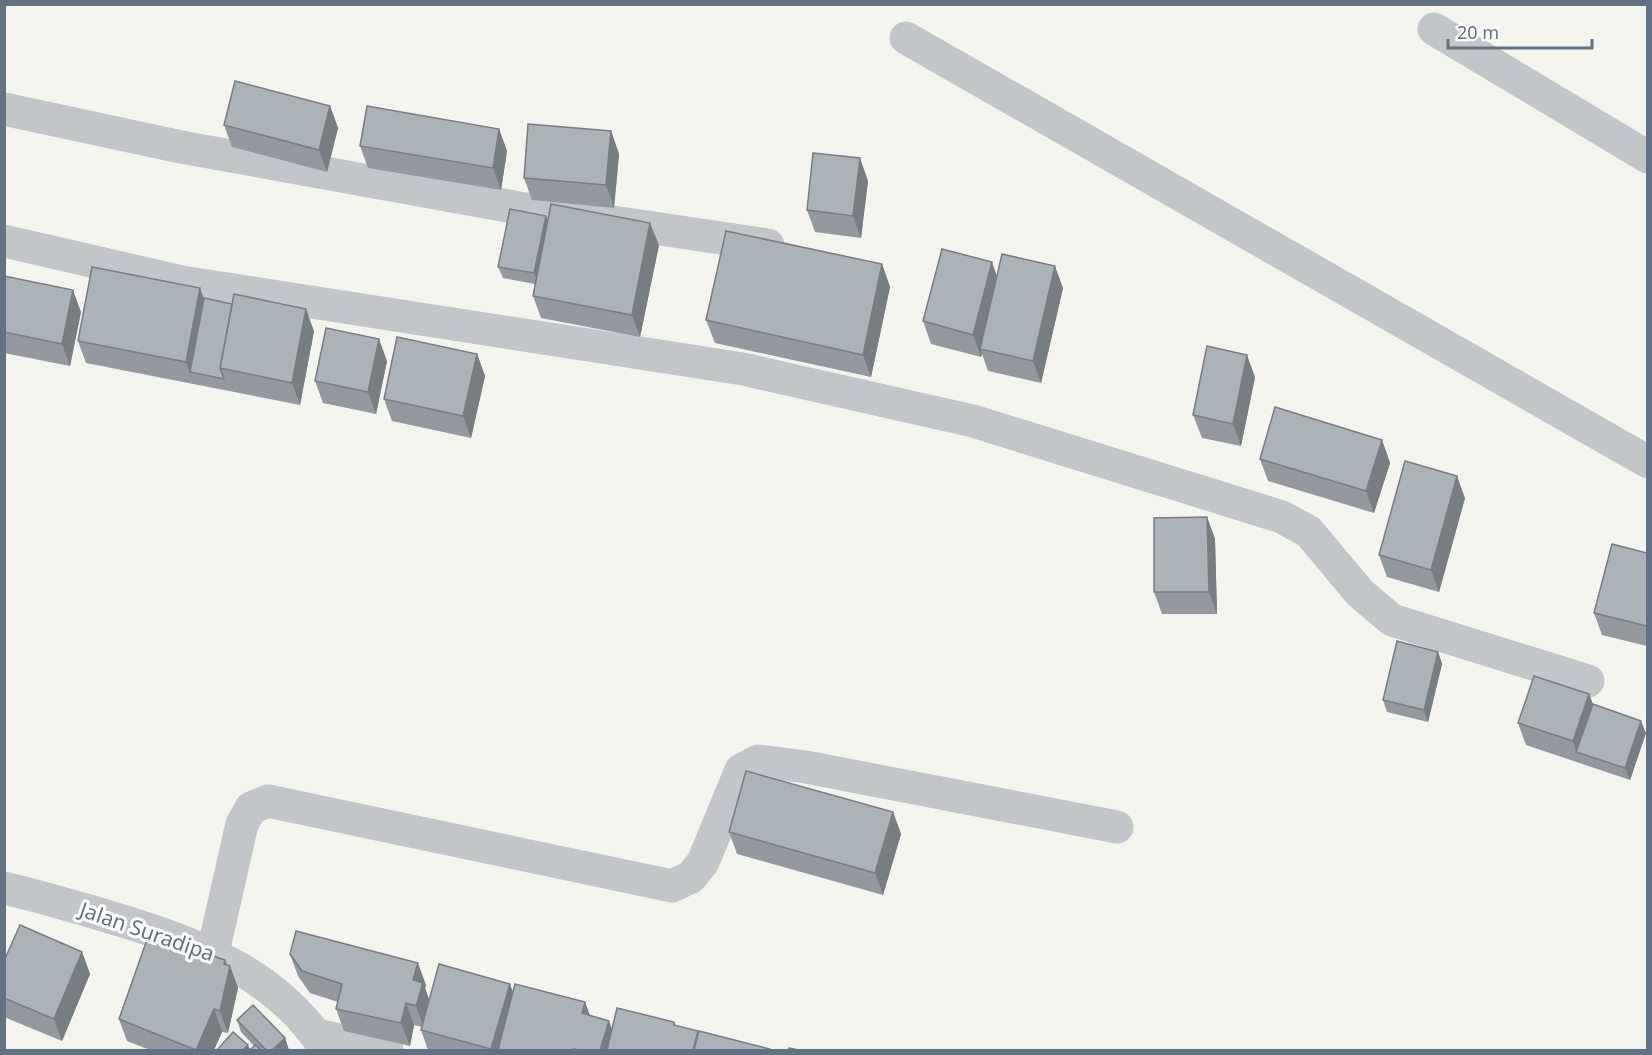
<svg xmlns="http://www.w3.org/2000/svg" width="1652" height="1055" font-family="'Noto Sans',sans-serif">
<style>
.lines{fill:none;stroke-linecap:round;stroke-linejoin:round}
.minor{stroke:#c2c6c9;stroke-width:33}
.wall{fill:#93999e}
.shaded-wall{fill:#787d81}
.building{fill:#abb2b8;stroke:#787d81;stroke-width:1.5}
.labels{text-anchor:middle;stroke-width:6;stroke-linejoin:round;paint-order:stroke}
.street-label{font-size:21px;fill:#607283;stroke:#fff}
</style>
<rect width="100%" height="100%" fill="#f4f4ef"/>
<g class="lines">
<g class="minor">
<polyline points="1434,29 1648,157"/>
<polyline points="906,38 1648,462"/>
<polyline points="4,109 181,147 519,208 768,245"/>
<polyline points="4,241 182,282 743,369 973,421 1282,517 1309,532 1360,593 1392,620 1588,681"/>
<path d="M4 888C39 896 72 906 106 916 191 941 276 971 326 1050"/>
<polyline points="213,952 242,824 251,808 268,801 672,886 691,877 703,862 741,770 758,761 806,767 1117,827"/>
<polyline points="316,1035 387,1050"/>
</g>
</g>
<g class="wall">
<polygon points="330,106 338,128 327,172 232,147 224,125"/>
<polygon points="499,129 507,151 501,190 368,168 360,146"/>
<polygon points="611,131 619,154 614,208 532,200 524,178"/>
<polygon points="868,181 861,238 815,232 807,210"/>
<polygon points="548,222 659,245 640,337 541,318 533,296 535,284 503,278 498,267"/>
<polygon points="882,264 890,287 871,377 715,343 706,320"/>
<polygon points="997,275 1063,288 1041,383 988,371 982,354 981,357 931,344 923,321"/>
<polygon points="4,276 81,312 70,366 4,353"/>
<polygon points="204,298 314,331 300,405 86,363 78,341"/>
<polygon points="477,354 485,376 471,438 392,421 384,399"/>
<polygon points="387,361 376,414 323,403 315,381"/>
<polygon points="1255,377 1241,446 1202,438 1193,415"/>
<polygon points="1382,440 1390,463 1374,513 1268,481 1260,459"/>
<polygon points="1465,498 1439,592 1387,577 1379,555"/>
<polygon points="1207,517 1215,539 1217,614 1162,614 1154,592"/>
<polygon points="1647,553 1647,646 1602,635 1594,613"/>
<polygon points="1438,652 1442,664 1428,722 1387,712 1383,700"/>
<polygon points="1589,694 1593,704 1646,733 1630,780 1526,745 1518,723"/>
<polygon points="893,812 901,834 883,895 737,854 729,832"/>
<polygon points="82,952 90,974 62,1041 4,1017 4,961"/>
<polygon points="290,954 426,985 425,988 429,1000 513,992 585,1002 590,1016 612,1029 675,1025 699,1034 770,1050 428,1050 421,1030 422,1027 414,1025 410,1046 344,1031 336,1009 338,1002 310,993 298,976"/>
<polygon points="225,960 227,965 230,966 238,988 228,1033 222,1032 214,1050 150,1050 127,1041 119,1019"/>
<polygon points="237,1020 285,1038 289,1050 217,1050 248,1045 250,1050 254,1046 241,1032"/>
</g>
<g class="shaded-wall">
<polygon points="330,106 338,128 327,172 319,150"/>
<polygon points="499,129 507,151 501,190 493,168"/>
<polygon points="611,131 619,154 614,208 606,185"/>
<polygon points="860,158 868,181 861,238 853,216"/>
<polygon points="546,216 550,227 539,285 534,273"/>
<polygon points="650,223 659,245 640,337 632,315"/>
<polygon points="992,262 1000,285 980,349 982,354 981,357 973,335"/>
<polygon points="882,264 890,287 871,377 863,355"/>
<polygon points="1055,266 1063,288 1041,383 1033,361"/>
<polygon points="200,288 208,310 190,372 194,384 186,362"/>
<polygon points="73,290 81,312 70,366 62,344"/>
<polygon points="306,309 314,331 300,405 292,383"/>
<polygon points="379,339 387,361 376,414 368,392"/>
<polygon points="477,354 485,376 471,438 463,416"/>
<polygon points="1247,355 1255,377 1241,446 1233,424"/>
<polygon points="1382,440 1390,463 1374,513 1366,491"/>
<polygon points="1457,476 1465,498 1439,592 1431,570"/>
<polygon points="1207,517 1215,539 1217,614 1209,592"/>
<polygon points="1438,652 1442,664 1428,722 1424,710"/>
<polygon points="1589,694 1597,716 1576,752 1573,741"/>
<polygon points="1641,721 1646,733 1630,780 1625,768"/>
<polygon points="893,812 901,834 883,895 875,873"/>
<polygon points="82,952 90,974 62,1041 54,1019"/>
<polygon points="225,960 229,970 230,966 238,988 228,1033 220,1011 224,964"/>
<polygon points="418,963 426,985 425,988 431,1005 424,1028 416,1006 413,980"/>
<polygon points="510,984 518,1006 505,1050 492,1050 491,1049"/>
<polygon points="585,1002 593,1025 582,1013"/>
<polygon points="406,1003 414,1025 410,1046 401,1023"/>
<polygon points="214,1009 222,1032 214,1050 196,1050"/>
<polygon points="609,1021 617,1043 615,1050 600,1050"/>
<polygon points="698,1031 705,1050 693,1050"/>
<polygon points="285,1038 289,1050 272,1050"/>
<polygon points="248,1045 250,1050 243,1050"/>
</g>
<g class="building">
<polygon points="235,81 330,106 319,150 224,125"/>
<polygon points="367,106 499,129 493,168 360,146"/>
<polygon points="528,124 611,131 606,185 524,178"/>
<polygon points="813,153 860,158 853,216 807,210"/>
<polygon points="551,204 650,223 632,315 533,296"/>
<polygon points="510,209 546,216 534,273 498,267"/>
<polygon points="726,231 882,264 863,355 706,320"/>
<polygon points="942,249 992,262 973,335 923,321"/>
<polygon points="1002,254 1055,266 1033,361 980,349"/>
<polygon points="92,267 200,288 186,362 78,341"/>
<polygon points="4,276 73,290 62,344 4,332"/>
<polygon points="234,294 306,309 292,383 220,368"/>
<polygon points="204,298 232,304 220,368 224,379 190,372"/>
<polygon points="326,328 379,339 368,392 315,381"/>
<polygon points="397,337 477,354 463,416 384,399"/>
<polygon points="1207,346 1247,355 1233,424 1193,415"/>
<polygon points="1275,407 1382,440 1366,491 1260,459"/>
<polygon points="1405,461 1457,476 1431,570 1379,555"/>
<polygon points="1207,517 1209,592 1154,592 1154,518"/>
<polygon points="1612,544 1647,553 1647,626 1594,613"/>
<polygon points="1397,641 1438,652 1424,710 1383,700"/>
<polygon points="1534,676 1589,694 1573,741 1518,723"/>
<polygon points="1593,704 1641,721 1625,768 1576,752"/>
<polygon points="746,771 893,812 875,873 729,832"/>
<polygon points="20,925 82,952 54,1019 4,998 4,961"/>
<polygon points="296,931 418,963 413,980 423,983 416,1006 406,1003 401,1023 336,1009 342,984 302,971 290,954"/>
<polygon points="149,934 225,960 224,964 230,966 220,1011 214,1009 196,1050 119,1019"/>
<polygon points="439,964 510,984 491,1049 421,1030"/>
<polygon points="515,984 585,1002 582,1013 609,1021 600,1050 579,1050 574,1049 573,1050 498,1050"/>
<polygon points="253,1005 285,1038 272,1050 266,1050 237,1020"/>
<polygon points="617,1008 674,1022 674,1025 698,1031 693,1050 607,1050"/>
<polygon points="699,1031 770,1049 770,1050 694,1050"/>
<polygon points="233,1032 248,1045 243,1050 217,1050"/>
<polygon points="255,1045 261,1050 250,1050"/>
<polygon points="789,1048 799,1050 788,1050"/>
</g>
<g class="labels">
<g class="street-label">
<text transform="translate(147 932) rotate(19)" y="7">Jalan Suradipa</text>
</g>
</g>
<rect width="1652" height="1055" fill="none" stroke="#607283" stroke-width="12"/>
<path d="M1448 39v9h144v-9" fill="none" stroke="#607283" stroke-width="3"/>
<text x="1457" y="39" font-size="18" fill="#607283" stroke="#ffffff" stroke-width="4.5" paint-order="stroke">20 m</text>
</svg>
